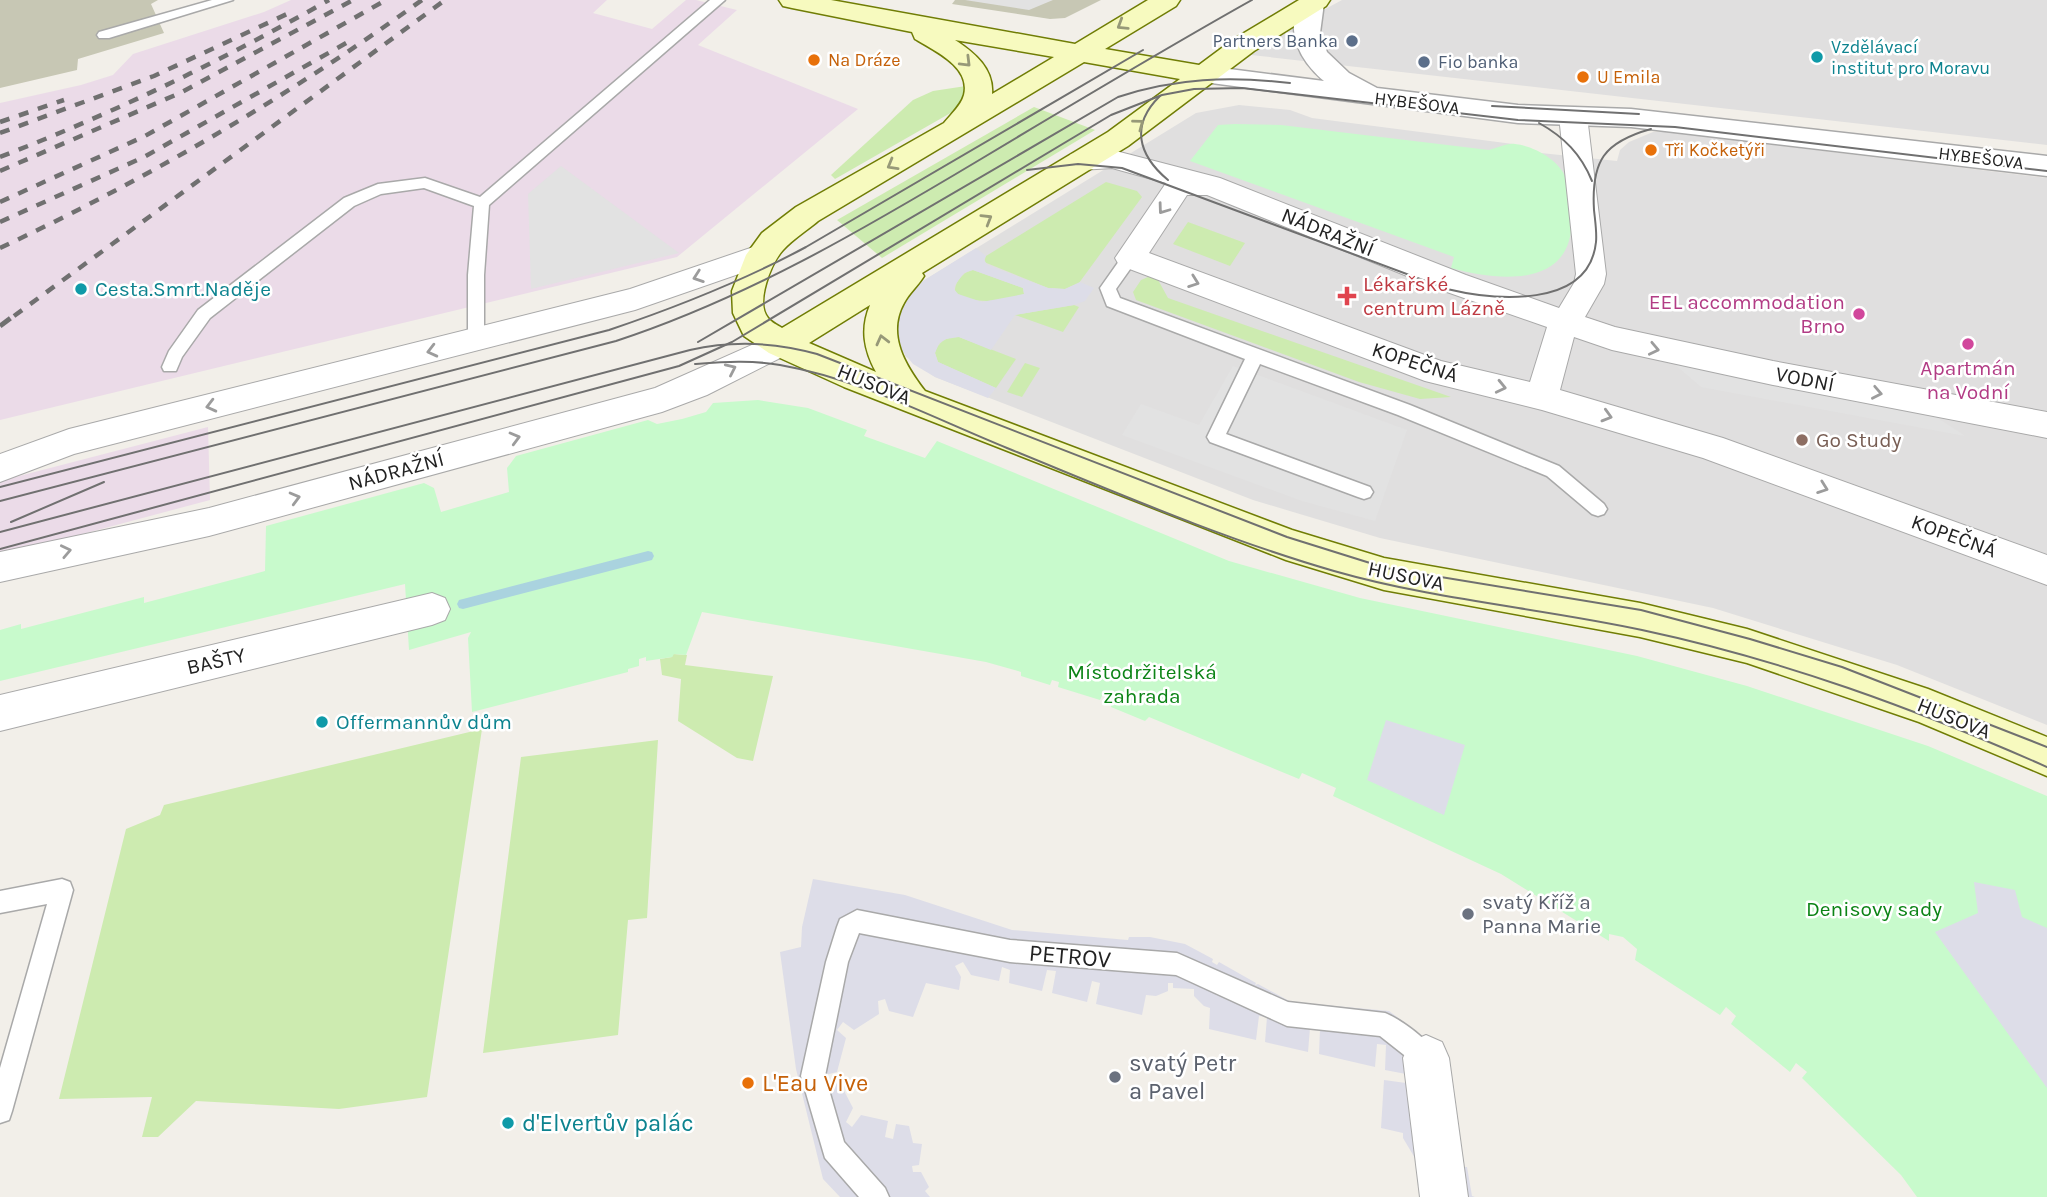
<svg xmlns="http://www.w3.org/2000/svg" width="2047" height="1197" font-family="Karla,sans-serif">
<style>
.residential{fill:#e0dfdf}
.industrial{fill:#ebdbe8}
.construction{fill:#c7c7b4}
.grass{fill:#cdebb0}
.park{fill:#c8facc}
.parking{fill:#e2e2e2}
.plaza{fill:#dddde8;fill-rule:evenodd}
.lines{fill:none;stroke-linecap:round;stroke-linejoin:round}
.stream{fill:#aad3df;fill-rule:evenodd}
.service-casing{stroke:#a9a9a9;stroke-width:3}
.minor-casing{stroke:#a9a9a9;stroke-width:2}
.tertiary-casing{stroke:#a9a9a9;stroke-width:3}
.secondary-casing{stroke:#707d05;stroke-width:3}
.service{fill:#fff;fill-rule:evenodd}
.minor{fill:#fff;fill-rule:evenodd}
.tertiary{fill:#fff;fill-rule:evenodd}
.secondary{fill:#f7fabf;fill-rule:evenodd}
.tram{stroke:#707070;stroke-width:2}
.rail-far1{stroke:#707070;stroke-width:4.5;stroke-dasharray:10 10;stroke-linecap:butt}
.rail{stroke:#707070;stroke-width:5;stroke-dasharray:13 13;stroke-linecap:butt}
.oneway{stroke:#979978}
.oneway2{stroke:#9c9c9c}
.service-dot{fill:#5c6f8a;stroke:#fff;stroke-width:2.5}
.culture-dot{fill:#0f9aa8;stroke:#fff;stroke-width:2.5}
.food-dot{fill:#e8710a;stroke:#fff;stroke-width:2.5}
.health-dot{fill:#e0444e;stroke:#fff;stroke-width:2.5}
.hotel-dot{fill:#d1479c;stroke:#fff;stroke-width:2.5}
.education-dot{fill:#8d6e63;stroke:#fff;stroke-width:2.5}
.worship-dot{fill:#6b7280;stroke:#fff;stroke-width:2.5}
.labels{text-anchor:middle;stroke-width:5;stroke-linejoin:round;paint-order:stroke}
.far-service-label{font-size:18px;fill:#4e5e75;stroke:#fff;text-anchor:end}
.far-culture-label{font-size:18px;fill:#0d838f;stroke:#fff;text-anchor:start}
.far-food-label{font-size:18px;fill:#c56008;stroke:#fff;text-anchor:start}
.far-street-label{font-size:18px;fill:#222;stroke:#fff}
.street-label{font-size:21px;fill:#222;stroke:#fff}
.health-label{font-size:21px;fill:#be3a42;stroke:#fff;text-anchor:start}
.culture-label{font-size:21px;fill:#0d838f;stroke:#fff;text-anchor:start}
.hotel-label{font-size:21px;fill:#b23c85;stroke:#fff;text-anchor:end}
.education-label{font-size:21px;fill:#785e54;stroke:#fff;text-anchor:start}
.park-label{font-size:21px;fill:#0c8416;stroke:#fff}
.worship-label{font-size:21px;fill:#5b616d;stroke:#fff;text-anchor:start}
.near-street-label{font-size:24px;fill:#222;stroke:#fff}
.near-worship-label{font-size:24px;fill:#5b616d;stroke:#fff;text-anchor:start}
.near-food-label{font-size:24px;fill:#c56008;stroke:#fff;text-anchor:start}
.near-culture-label{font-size:24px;fill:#0d838f;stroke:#fff;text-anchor:start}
</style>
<rect width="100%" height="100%" fill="#f2efe9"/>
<g class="residential">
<polygon points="1342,0 2047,0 2047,145 1251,55 1281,33"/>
<polygon points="1239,105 1290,110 1312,118 1513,144 1541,153 1617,161 1620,150 1629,142 1653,132 1667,132 2047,178 2047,725 1897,665 1713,608 1380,538 1253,500 935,377 905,356 923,281 1196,113"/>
</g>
<g class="industrial">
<polygon points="291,0 607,0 593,13 652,29 686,0 696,0 737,10 698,45 858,109 677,257 0,420 0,103 81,85 113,75 133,54 264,12"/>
<polygon points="208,427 210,500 0,556 0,481"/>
</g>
<g class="construction">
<polygon points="0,0 158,0 151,4 164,33 78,59 77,70 0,88"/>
<polygon points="955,0 1101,0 1065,18 1050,19 952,4"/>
</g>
<g class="grass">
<polygon points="966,86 963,98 954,111 835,179 831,175 913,100 933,91"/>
<polygon points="1034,107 1095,130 882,258 837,220"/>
<polygon points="1106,182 1137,191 1142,197 1079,283 1065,289 1048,288 984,262 986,256"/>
<polygon points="1188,222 1245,243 1230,266 1173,244"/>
<path d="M973 270 1023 288 1024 294C1002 301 975 306 955 292 954 282 964 271 973 270Z"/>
<polygon points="1148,277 1157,278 1168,298 1451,397 1420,399 1359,382 1136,300 1133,292 1141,280"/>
<polygon points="1074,305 1079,307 1063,332 1015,315"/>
<path d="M959 337 1016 359 996 388 938 362 935 353C938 341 948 336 959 337Z"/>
<polygon points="1025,363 1040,368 1022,397 1007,392"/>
<polygon points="673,654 687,655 685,665 773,676 753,761 737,758 678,721 681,679 662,675 660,659 672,657"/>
<polygon points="482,729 427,1097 339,1109 196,1101 158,1137 142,1137 152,1097 59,1099 126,829 160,815 164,805"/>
<polygon points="658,740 647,918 628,920 618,1035 483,1053 521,757"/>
</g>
<g class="park">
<path d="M1235 124 1281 125 1489 150C1497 148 1507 143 1515 144 1534 146 1559 160 1566 178 1570 187 1570 200 1571 210 1579 287 1505 283 1451 268L1454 257 1190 161 1218 125Z"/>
<polygon points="758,400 808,408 867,430 864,436 925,458 937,441 1229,561 1360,598 1637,656 1747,686 1928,746 2047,796 2047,1197 1917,1197 1901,1175 1802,1078 1807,1072 1796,1063 1790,1072 1731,1024 1736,1016 1726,1007 1720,1015 1635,960 1637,949 1623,937 1609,934 1609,941 1501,874 1333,796 1336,788 1302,773 1299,779 1149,717 1145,721 1111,707 1112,701 1102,696 1100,700 1058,687 1059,682 1052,680 1050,685 1021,676 1021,672 1018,671 986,662 702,612 686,655 674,654 672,657 646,661 646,657 639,659 639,666 628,669 628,672 472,712 468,638 471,632 409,650 405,584 0,681 0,630 21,624 21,629 144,597 144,603 265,571 266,526 424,483 434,488 441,512 509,492 507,468 516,456 648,420 657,424 682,419 706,412 713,403"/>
</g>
<g class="parking">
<polygon points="965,0 1053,0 1029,10"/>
<polygon points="561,166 679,253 531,289 528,194"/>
<polygon points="1672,362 1924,409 1965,436 1701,387"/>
<polygon points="1233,366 1407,430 1375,521 1302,501 1122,435 1141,404 1199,425"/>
</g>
<g class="plaza">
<path d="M976 248 986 256 984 259 987 265 1048 288 1065 289 1080 282 1094 288 1085 301 1074 305 1015 315 991 350 959 337 946 339 939 343 935 353 938 362 996 388 988 398 935 377 913 364 899 347 895 321 906 296 923 281ZM973 270 1023 288 1024 294 982 302 958 294 954 289 955 285 964 273Z"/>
<polygon points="1386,720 1465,745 1444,815 1367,780"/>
<polygon points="813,879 905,895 1012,930 1128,940 1129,937 1150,937 1185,944 1213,959 1212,962 1217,965 1219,962 1256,983 1255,985 1258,984 1291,1002 1389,1011 1440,1049 1464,1167 1467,1167 1472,1196 1475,1197 1421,1197 1422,1170 1403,1138 1403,1133 1381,1128 1384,1080 1406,1083 1406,1074 1385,1070 1386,1045 1377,1044 1375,1067 1319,1054 1320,1029 1310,1028 1308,1052 1265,1042 1267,1017 1259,1016 1256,1040 1209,1029 1210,1008 1204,1006 1194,996 1194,989 1173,988 1173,983 1168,983 1168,991 1156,996 1146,995 1142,1015 1096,1004 1100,983 1092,981 1087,1002 1052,993 1056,971 1047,970 1042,991 1009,983 1010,970 1002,967 999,981 971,975 963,962 955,966 961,977 959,990 926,983 913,1017 889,1011 885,999 878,1001 879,1014 854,1030 843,1022 837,1030 846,1038 837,1072 825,1075 826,1084 839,1081 853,1108 846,1122 852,1127 861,1115 888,1121 885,1137 893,1139 896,1124 909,1126 913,1143 922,1144 919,1165 912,1166 913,1172 921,1172 929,1187 925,1191 930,1197 840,1197 823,1179 796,1069 780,952 801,947 802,927"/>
<polygon points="1974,882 2015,890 2022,917 2047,928 2047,1088 1935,932 1978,913"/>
</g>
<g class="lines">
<polygon class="stream" points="648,551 652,552 654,556 652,560 648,561 463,609 459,608 457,604 459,600 463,599"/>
<defs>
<g id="service">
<polygon points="212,0 233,0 109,38 99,38 97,35 99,32"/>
<polygon points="710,0 725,0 489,205 484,275 484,340 482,344 476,346 468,340 468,275 474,206 424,188 381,194 354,206 210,318 182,357 176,371 164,371 162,367 169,351 198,310 344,198 378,184 425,178 480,197"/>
<polygon points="1130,252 1138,258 1116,289 1120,298 1410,405 1559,466 1604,504 1607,509 1604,514 1598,516 1592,514 1547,476 1398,415 1260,364 1226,434 1370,487 1373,492 1370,497 1364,499 1358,497 1210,442 1207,437 1245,359 1107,306 1100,288 1124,254"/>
<polygon points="62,879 70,882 73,890 12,1111 9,1120 0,1123 0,1068 47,904 0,913 0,891"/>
<path d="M857 910 1010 940 1177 953 1288 1002 1385 1013C1402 1020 1431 1041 1438 1058L1434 1066 1426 1070 1418 1066 1380 1036 1287 1026 1176 975 1010 962 859 933 848 962 825 1076 844 1142 885 1188 889 1197H859L825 1158 801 1076 826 962 837 927 840 919Z"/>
</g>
<g id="minor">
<path d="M1573 107 1583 110 1587 116 1606 274 1604 284 1585 317 1615 327 1773 361 2047 412V438L1773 385 1612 350 1574 337 1560 390 1723 438 2047 555V585L1703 458 1542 410 1425 381 1119 265 1115 258 1166 183 1112 168 1081 170 1071 168 1067 161 1071 154 1112 150 1220 178 1466 275 1559 308 1574 283 1576 274 1559 116 1563 110ZM1187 195H1207L1444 291 1547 327 1530 382 1441 361 1149 253Z"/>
<polygon points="762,244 773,248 777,255 773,262 635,310 74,454 0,482 0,454 69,429 630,289"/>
<polygon points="781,332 792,336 797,344 792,352 707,395 662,412 209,536 0,582 0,552 209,508 655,388"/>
<polygon points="432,593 445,598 450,609 445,620 432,625 0,731 0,695"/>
<polygon points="1426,1035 1442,1042 1449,1058 1468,1197 1420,1197 1403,1058 1410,1042"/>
</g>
<path id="tertiary" d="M1300 0H1322L1324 3 1320 33 1327 52 1349 73 1377 88 1518 105 1631 109 2047 156V176L1631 127 1518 123 1196 81 1192 75 1196 69 1206 66 1324 81C1299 60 1285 31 1300 0Z"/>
<path id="secondary" d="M779 0H831L1075 44 1148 0H1180L1176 6 1105 49 1199 65 1234 39 1299 0H1330L1326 6 1254 51 1128 146 922 273 924 276C918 286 909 293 904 303 886 335 906 366 925 391L1292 530 1384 558 1640 603 1747 629 1928 689 2047 737V776L1919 722 1747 663 1640 637 1384 590 1286 560 844 387 769 353 744 336 733 313 732 291 746 255 762 233 796 207 944 123C951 114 961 106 964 95 971 67 935 51 915 39L912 32 792 8 783 6ZM955 40 1054 57 992 94C994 69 975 53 955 40ZM1084 62 1180 79 1108 132 782 328C777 325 771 322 768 318 755 303 771 263 783 250 793 239 806 231 818 221ZM870 305C860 329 864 350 876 372L809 343Z"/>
</defs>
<use href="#service" class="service-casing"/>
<use href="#minor" class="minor-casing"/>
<use href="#tertiary" class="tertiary-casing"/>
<use href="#secondary" class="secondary-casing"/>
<use href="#service" class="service"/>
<use href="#minor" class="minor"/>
<use href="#tertiary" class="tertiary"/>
<use href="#secondary" class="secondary"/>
<g class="tram">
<path d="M1160 96C1130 125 1138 155 1168 180"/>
<polyline points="1492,106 1639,114"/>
<path d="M1539 123C1564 137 1581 154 1592 181"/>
<path d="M1027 170 1078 164 1122 168 1447 289C1493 300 1589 310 1596 242 1597 232 1595 220 1594 210 1591 161 1604 142 1651 129"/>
<path d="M698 342 1118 97C1175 78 1230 76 1290 83"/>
<path d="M695 364C724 362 752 360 780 365 860 379 933 418 1007 448 1115 492 1223 539 1334 571 1435 600 1540 608 1642 630 1783 660 1916 709 2047 767"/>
<path d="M0 487 609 330C677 307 743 281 806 247L1143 50"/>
<path d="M0 501 616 341C747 298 864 229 981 159 1071 105 1161 51 1252 0"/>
<polyline points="11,522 104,482"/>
<path d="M0 532 690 350C734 340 774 342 817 354L1287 537 1386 568 1641 610 1750 639 1842 667 2047 747"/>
<polyline points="0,549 679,366 732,342 1111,115 1162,95 1194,89 1242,88 1518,120 1675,127 2047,171"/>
</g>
<g class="rail-far1">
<polyline points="0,122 64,100"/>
<polyline points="0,133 154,76 287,14"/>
<path d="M0 157C114 113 223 60 329 0"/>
<polyline points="0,171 180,93 353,0"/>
<polyline points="0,202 145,136 386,0"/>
<polyline points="0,222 144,157 348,42"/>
<path d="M0 248C149 178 289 96 422 0"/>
<polyline points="14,316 445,0"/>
</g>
<polyline class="rail" points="0,326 16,314"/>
</g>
<defs><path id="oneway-chevron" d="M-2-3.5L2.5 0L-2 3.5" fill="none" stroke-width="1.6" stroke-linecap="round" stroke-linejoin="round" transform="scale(1.75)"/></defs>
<g class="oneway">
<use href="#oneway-chevron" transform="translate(1122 25) rotate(148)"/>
<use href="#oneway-chevron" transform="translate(966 62) rotate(45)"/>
<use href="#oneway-chevron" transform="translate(1139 124) rotate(-37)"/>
<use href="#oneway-chevron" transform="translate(892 165) rotate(150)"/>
<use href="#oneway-chevron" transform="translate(987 219) rotate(-31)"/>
<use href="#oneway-chevron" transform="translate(882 340) rotate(-104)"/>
</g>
<g class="oneway2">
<use href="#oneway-chevron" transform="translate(1163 209) rotate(126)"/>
<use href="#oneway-chevron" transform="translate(698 277) rotate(161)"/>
<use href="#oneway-chevron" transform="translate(1194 282) rotate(20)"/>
<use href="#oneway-chevron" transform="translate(1654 349) rotate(12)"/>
<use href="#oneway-chevron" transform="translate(432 351) rotate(166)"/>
<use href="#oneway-chevron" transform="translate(731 369) rotate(-25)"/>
<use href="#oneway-chevron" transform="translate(1501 387) rotate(13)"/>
<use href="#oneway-chevron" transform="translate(1877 393) rotate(11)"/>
<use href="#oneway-chevron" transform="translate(211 406) rotate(166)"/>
<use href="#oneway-chevron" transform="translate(1607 416) rotate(16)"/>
<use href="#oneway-chevron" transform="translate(515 438) rotate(-15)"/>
<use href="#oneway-chevron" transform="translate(1823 488) rotate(20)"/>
<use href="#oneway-chevron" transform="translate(295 498) rotate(-15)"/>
<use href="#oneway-chevron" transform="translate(66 551) rotate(-12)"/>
</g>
<g class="service-dot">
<circle cx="1352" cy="41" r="7"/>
<circle cx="1424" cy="62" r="7"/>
</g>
<g class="culture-dot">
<circle cx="1817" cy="57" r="7"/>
<circle cx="81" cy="289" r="7"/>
<circle cx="322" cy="722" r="7"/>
<circle cx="508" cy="1123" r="7"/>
</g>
<g class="food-dot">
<circle cx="814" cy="60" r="7"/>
<circle cx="1583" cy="77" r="7"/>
<circle cx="1651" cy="150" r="7"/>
<circle cx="748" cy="1083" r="7"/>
</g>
<path class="health-dot" d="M1343.5 285.5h7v7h7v7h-7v7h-7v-7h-7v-7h7z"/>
<g class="hotel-dot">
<circle cx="1859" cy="314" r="7"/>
<circle cx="1968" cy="344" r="7"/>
</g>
<circle class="education-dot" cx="1802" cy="440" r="7"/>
<g class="worship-dot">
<circle cx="1468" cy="914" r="7"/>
<circle cx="1115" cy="1077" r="7"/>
</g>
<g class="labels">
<g class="far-service-label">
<text x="1338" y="47">Partners Banka</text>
<text x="1438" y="68" text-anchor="start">Fio banka</text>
</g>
<g class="far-culture-label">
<text x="1831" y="53">Vzdělávací<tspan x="1831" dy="21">institut pro Moravu</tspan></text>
</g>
<g class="far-food-label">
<text x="828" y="66">Na Dráze</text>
<text x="1597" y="83">U Emila</text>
<text x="1665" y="156">Tři Kočketýři</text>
</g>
<g class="far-street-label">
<text transform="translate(1417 103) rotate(7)" y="6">HYBEŠOVA</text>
<text transform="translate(1981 158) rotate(7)" y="6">HYBEŠOVA</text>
</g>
<g class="street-label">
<text transform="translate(1328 232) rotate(22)" y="7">NÁDRAŽNÍ</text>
<text transform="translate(1415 362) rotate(18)" y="7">KOPEČNÁ</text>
<text transform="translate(1805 379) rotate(11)" y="7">VODNÍ</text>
<text transform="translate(874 384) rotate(22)" y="7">HUSOVA</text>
<text transform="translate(396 471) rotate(-15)" y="7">NÁDRAŽNÍ</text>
<text transform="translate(1954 536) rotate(20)" y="7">KOPEČNÁ</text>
<text transform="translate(1406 576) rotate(12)" y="7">HUSOVA</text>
<text transform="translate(216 661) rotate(-13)" y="7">BAŠTY</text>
<text transform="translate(1954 718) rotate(22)" y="7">HUSOVA</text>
</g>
<g class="health-label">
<text x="1363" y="291">Lékařské<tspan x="1363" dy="24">centrum Lázně</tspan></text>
</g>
<g class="culture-label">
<text x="95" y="296">Cesta.Smrt.Naděje</text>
<text x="336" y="729">Offermannův dům</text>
</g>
<g class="hotel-label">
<text x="1845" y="309">EEL accommodation<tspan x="1845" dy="24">Brno</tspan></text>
<text x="1968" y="375" text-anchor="middle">Apartmán<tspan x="1968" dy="24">na Vodní</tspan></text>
</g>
<g class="education-label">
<text x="1816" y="447">Go Study</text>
</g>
<g class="park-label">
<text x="1142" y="679">Místodržitelská<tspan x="1142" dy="24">zahrada</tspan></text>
<text x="1874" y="916">Denisovy sady</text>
</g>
<g class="worship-label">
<text x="1482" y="909">svatý Kříž a<tspan x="1482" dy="24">Panna Marie</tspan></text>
</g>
<g class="near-street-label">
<text transform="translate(1070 956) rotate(5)" y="8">PETROV</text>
</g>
<g class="near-worship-label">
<text x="1129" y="1071">svatý Petr<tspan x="1129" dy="28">a Pavel</tspan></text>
</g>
<g class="near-food-label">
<text x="762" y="1091">L'Eau Vive</text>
</g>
<g class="near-culture-label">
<text x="522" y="1131">d'Elvertův palác</text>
</g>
</g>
</svg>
